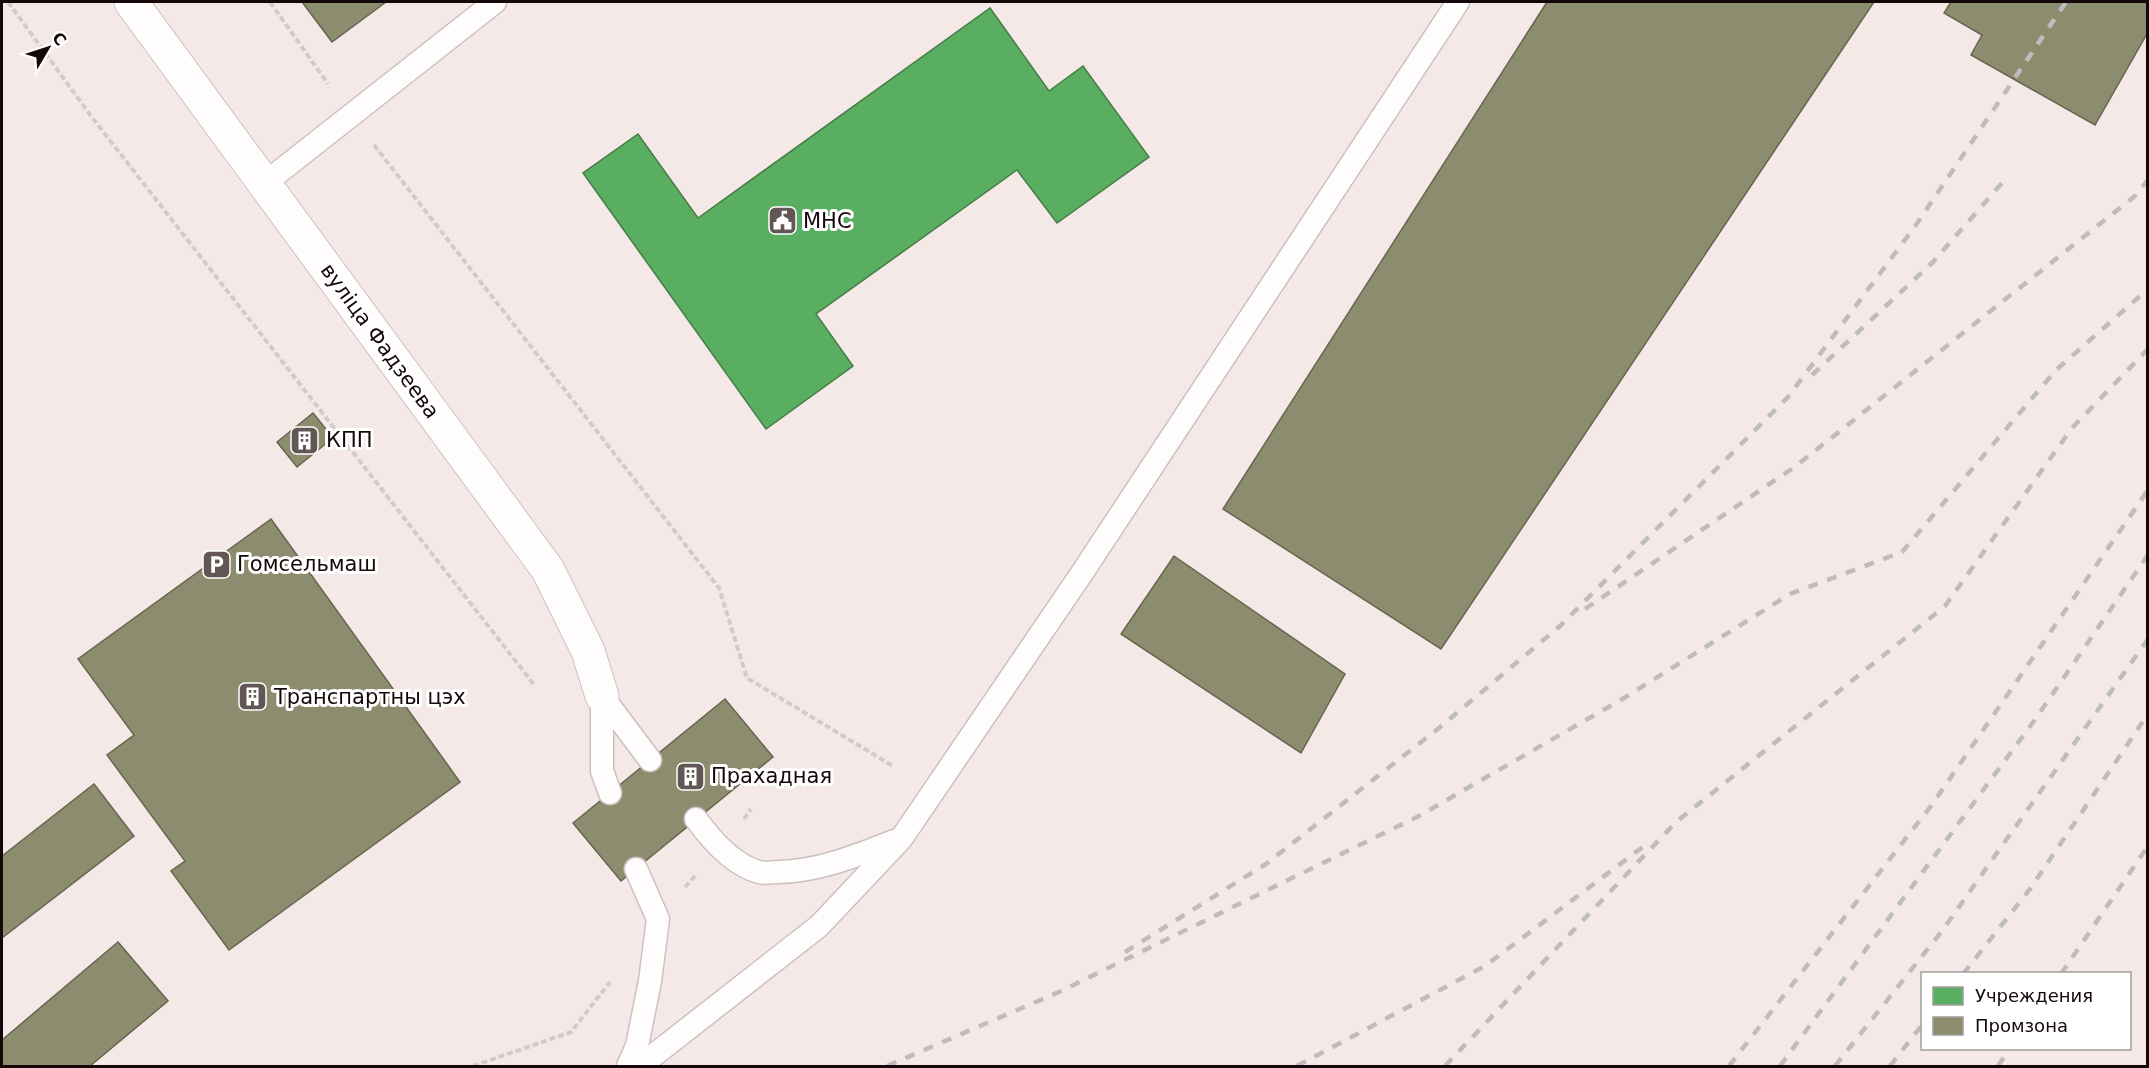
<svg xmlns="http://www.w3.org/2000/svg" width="2149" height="1068" font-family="'DejaVu Sans',sans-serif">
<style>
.public{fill:#5aae61;stroke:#457c46;stroke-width:1.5}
.industry{fill:#8c8c6e;stroke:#68654f;stroke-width:1.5}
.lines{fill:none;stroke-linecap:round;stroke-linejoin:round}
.service-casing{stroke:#cdc1c0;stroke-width:25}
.minor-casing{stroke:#cdc1c0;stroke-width:35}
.path{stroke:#d0cccc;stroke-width:4;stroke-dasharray:6 3;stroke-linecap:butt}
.service{stroke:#fefcfc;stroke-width:22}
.minor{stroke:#fefcfc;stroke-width:33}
.rail{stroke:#bfbcbc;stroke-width:4.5;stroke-dasharray:10 10;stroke-linecap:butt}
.labels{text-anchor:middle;stroke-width:6;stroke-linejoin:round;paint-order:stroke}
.poi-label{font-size:21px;fill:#140908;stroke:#fff;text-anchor:start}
.street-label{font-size:21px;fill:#140908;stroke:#fff}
</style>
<rect width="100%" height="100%" fill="#f5e9e8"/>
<polygon class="public" points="990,8 1049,91 1083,66 1149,157 1057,223 1017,170 816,314 853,366 766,429 583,173 638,134 698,218"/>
<g class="industry">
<polygon points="302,2 386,2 332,42"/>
<polygon points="1547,2 1874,2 1441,649 1223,509"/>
<polygon points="1951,2 2148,2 2148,32 2095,125 1971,55 1982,35 1944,13"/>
<polygon points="313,413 333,438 297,467 277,442"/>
<polygon points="271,519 460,782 229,950 171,871 185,861 107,755 134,735 78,659"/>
<polygon points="1174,556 1345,674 1301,753 1121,634"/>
<polygon points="725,699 773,757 621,881 573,823"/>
<polygon points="94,784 134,836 2,938 2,856"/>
<polygon points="118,942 168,1001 90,1066 2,1066 2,1040"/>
</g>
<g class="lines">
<defs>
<g id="service">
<polyline points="265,183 495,2"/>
<polyline points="602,696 602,771 610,793"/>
<polyline points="602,696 650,760"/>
<path d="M696 819C712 841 733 865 759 872 765 874 772 872 778 872 819 871 856 856 894 841"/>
<polyline points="628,1066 637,1046 650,981 658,919 636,869"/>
<polyline points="640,1066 819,926 901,839 1082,573 1458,2"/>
</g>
<polyline id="minor" points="131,2 548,570 588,651 602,696"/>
</defs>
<use href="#service" class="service-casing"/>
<use href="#minor" class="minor-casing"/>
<g class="path">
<polyline points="8,2 91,116 535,686"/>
<polyline points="270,2 328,84"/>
<polyline points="374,145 719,588 747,678 893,766"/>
<polyline points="744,819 751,809"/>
<polyline points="685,887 696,875"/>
<polyline points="473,1066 571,1032 610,982"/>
</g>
<use href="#service" class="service"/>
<use href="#minor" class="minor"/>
<g class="rail">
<polyline points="1812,375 1933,262 2002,183"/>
<polyline points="1585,609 1796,466 2135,196 2148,180"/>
<polyline points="1125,952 1266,864 1439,728 1560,626 1788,397 1916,225 2066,2"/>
<polyline points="1963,974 2030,889 2148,714"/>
<polyline points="2061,974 2148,846"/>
<polyline points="887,1066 1059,992 1419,816 1624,698 1790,594 1902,552 2056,370 2148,289"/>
<polyline points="1297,1066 1485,966 1648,843"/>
<polyline points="1445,1066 1676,822 1945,606 2072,428 2148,349"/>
<polyline points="1729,1066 1931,806 2148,490"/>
<polyline points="1780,1066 2034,721 2148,555"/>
<polyline points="1835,1066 1942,931 2148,639"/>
<polyline points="1890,1066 1922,1025"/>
<polyline points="1998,1066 2010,1048"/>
</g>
</g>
<defs>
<symbol id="civic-square" viewBox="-11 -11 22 22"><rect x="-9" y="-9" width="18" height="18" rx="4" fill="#635756" stroke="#fff"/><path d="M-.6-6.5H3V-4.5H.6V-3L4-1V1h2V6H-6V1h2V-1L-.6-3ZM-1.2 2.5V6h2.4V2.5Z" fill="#fff"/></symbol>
<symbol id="building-square" viewBox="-11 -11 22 22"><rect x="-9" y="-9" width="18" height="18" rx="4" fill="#635756" stroke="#fff"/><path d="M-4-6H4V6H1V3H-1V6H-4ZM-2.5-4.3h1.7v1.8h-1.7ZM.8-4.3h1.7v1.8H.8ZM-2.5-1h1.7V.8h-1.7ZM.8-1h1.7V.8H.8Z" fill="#fff"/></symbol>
<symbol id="parking-square" viewBox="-11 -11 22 22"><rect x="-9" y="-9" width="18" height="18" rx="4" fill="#635756" stroke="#fff"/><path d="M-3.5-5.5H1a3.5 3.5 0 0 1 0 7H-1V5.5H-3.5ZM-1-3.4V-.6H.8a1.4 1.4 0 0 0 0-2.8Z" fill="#fff"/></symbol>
</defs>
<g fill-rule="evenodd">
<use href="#civic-square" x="766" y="204" width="33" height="33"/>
<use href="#building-square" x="288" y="424" width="33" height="33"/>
<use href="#parking-square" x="200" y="548" width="33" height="33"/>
<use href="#building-square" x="236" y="680" width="33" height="33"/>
<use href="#building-square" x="674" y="760" width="33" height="33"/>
</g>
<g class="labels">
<g class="poi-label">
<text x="803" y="228">МНС</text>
<text x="326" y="447">КПП</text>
<text x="237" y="571">Гомсельмаш</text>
<text x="274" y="704">Транспартны цэх</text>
<text x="711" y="783">Прахадная</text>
</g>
<g class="street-label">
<text transform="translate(380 341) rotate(54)" y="7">вуліца Фадзеева</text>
</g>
</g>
<rect width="2149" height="1068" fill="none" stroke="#140908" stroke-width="6"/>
<rect x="1921" y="972" width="210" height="78" fill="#ffffff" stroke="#a19d9c" stroke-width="1.5"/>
<rect x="1933" y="987" width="30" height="18" fill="#5aae61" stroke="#a19d9c" stroke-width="1.5"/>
<text x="1975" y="1002" font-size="18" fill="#140908">Учреждения</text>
<rect x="1933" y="1017" width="30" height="18" fill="#8c8c6e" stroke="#a19d9c" stroke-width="1.5"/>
<text x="1975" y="1032" font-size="18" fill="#140908">Промзона</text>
<g transform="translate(48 48) rotate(51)" stroke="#ffffff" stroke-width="4.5" paint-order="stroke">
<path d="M0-4.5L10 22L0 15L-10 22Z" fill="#140908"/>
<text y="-9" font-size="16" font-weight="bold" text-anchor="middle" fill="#140908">С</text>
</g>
</svg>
